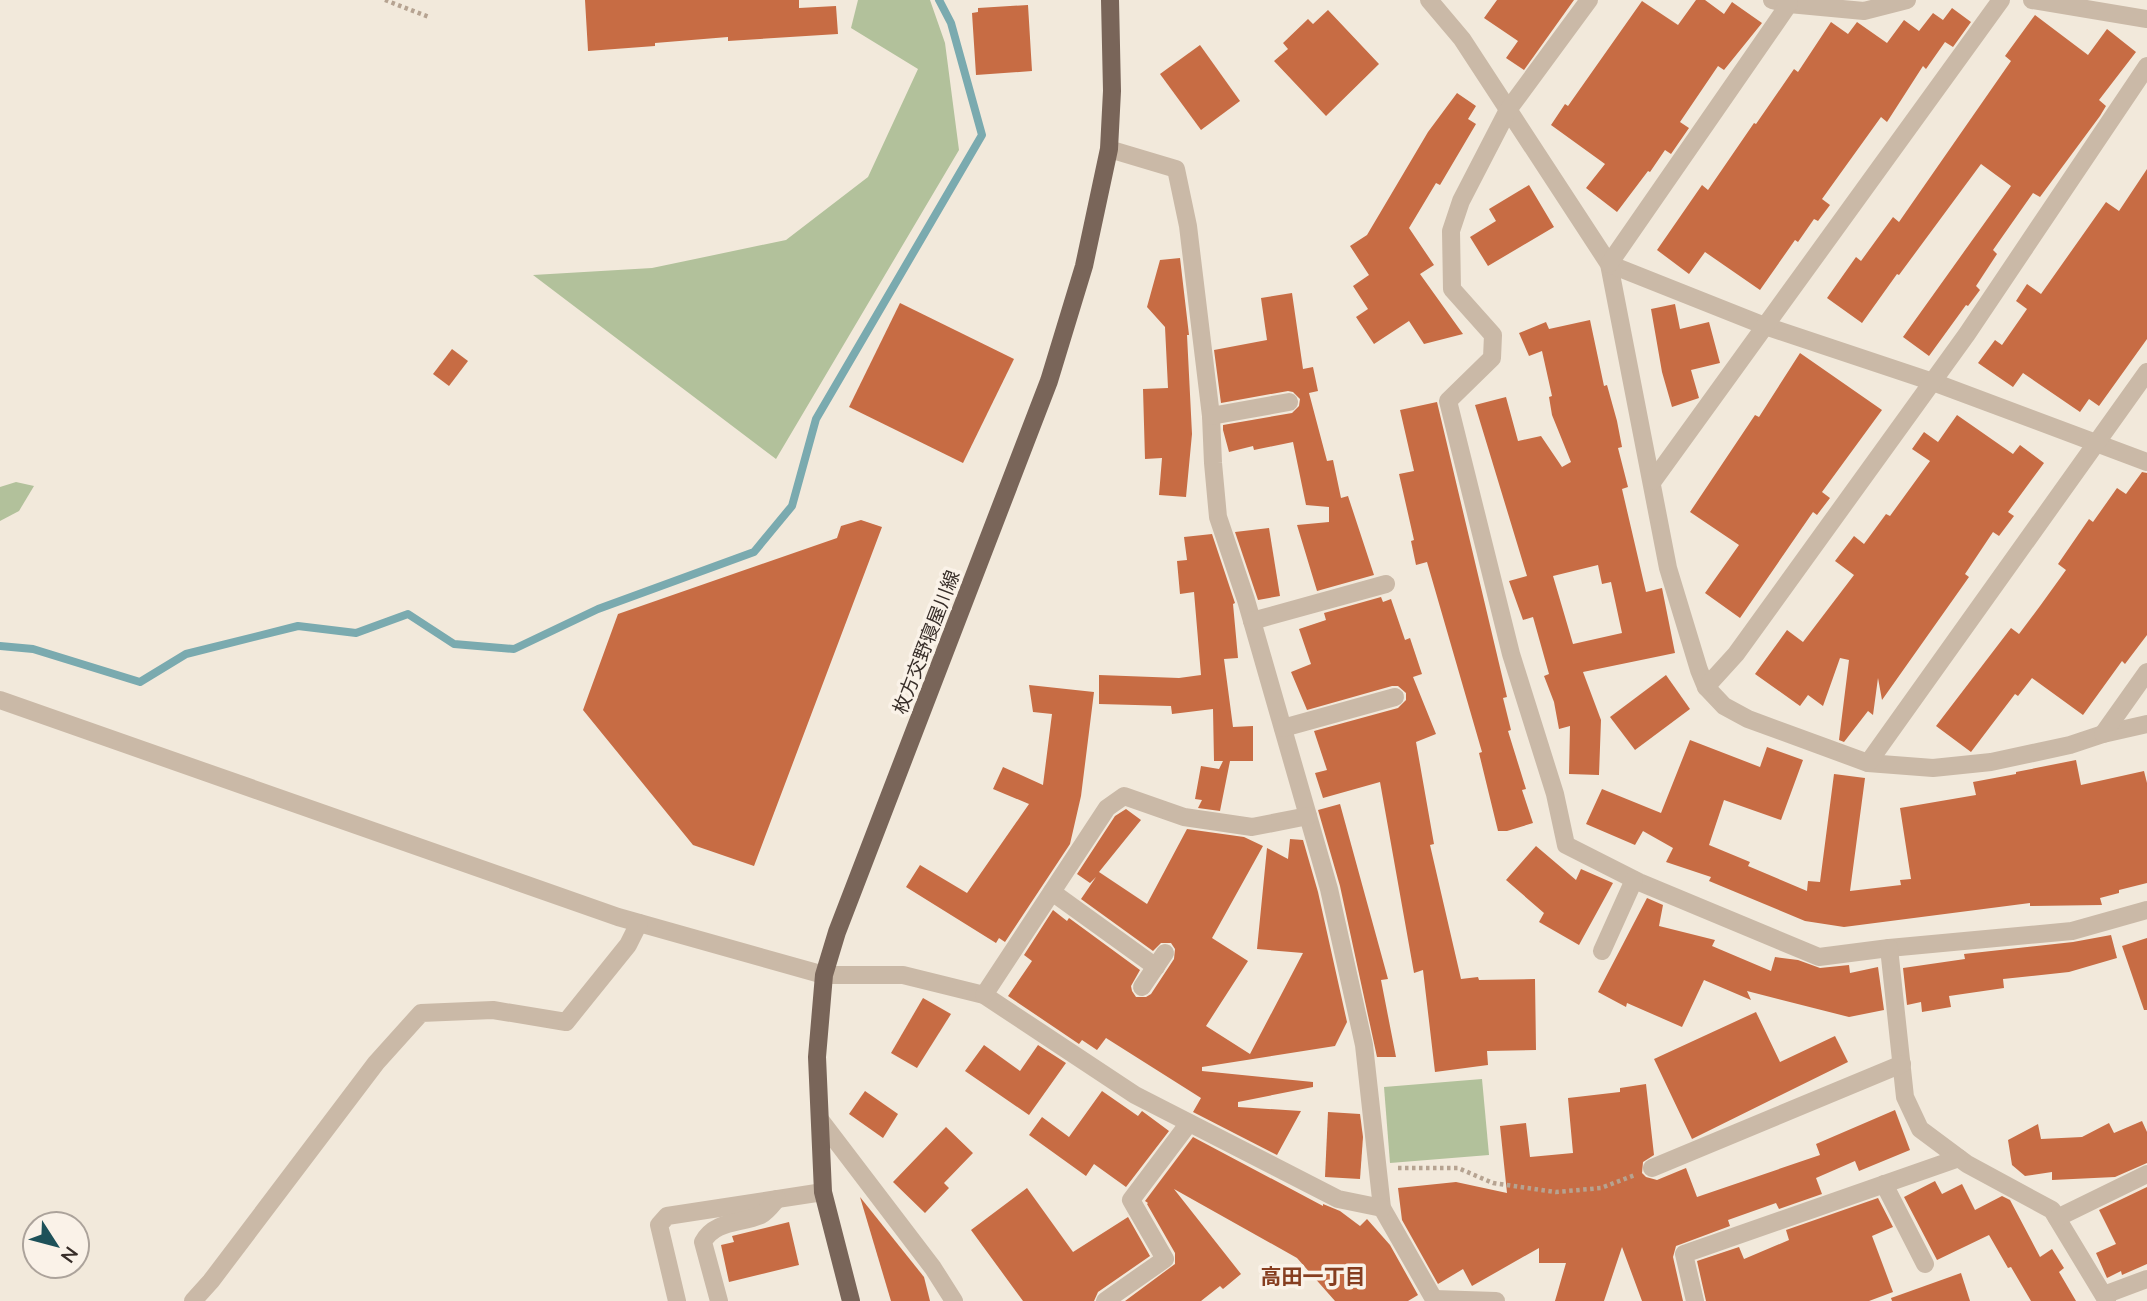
<svg xmlns="http://www.w3.org/2000/svg" width="2147" height="1301" font-family="Mulish,'Noto Sans JP',sans-serif">
<style>
.green{fill:#b2c19b}
.lines{fill:none;stroke-linecap:round;stroke-linejoin:round}
.stream{stroke:#7aaaaf;stroke-width:8}
.building{fill:#c76c44;fill-rule:evenodd}
.path{stroke:#b6a391;stroke-width:4.5;stroke-dasharray:3.5 3.5;stroke-linecap:butt}
.minor{stroke:#cab9a7;stroke-width:18}
.major{stroke:#796559;stroke-width:18}
.labels{text-anchor:middle;stroke-width:7;stroke-linejoin:round;paint-order:stroke}
.street-label{font-size:19px;fill:#372d28;stroke:#faf2e8}
.neighbourhood-label{font-size:21px;font-weight:bold;fill:#863e20;stroke:#faf2e8}
</style>
<rect width="100%" height="100%" fill="#f2e9db"/>
<g class="green">
<polygon points="858,0 930,0 945,43 959,150 776,459 533,275 652,268 786,240 868,177 918,69 851,28"/>
<polygon points="16,482 34,486 19,511 0,521 0,487"/>
<polygon points="1482,1079 1489,1155 1390,1163 1384,1087"/>
</g>
<g class="lines">
<polyline class="stream" points="0,646 33,649 140,682 186,654 298,626 356,633 408,614 454,644 514,649 598,609 754,552 792,506 816,419 982,135 951,23 939,0"/>
</g>
<g class="building">
<polygon points="585,0 799,0 799,8 836,6 838,34 728,41 728,37 655,43 655,46 588,51"/>
<polygon points="1497,0 1574,0 1524,70 1506,58 1518,41 1484,18"/>
<polygon points="1696,0 1705,0 1724,14 1732,2 1762,23 1724,70 1718,66 1680,122 1689,128 1671,154 1665,150 1650,172 1648,171 1617,212 1586,188 1605,164 1551,125 1565,104 1568,106 1642,1 1678,25"/>
<polygon points="1028,5 1032,71 976,75 972,13 978,12 978,8"/>
<polygon points="1952,8 1971,22 1953,47 1945,42 1926,69 1923,66 1887,122 1881,117 1822,199 1830,205 1818,221 1814,219 1798,242 1795,240 1760,290 1705,252 1689,274 1657,250 1702,185 1708,190 1754,123 1756,124 1794,69 1798,72 1831,22 1848,34 1857,22 1887,43 1904,20 1919,31 1933,13 1943,20"/>
<polygon points="1328,10 1379,64 1326,116 1274,61 1288,49 1283,43 1308,19 1313,24"/>
<polygon points="2035,15 2088,55 2107,29 2136,52 2099,100 2106,106 2100,116 2040,197 2033,193 1993,250 1997,254 1976,286 1980,290 1968,306 1966,305 1929,356 1903,337 2011,186 1981,164 1899,275 1897,274 1862,323 1827,298 1856,257 1861,261 1893,217 1899,222 2011,61 2005,56"/>
<polygon points="1200,45 1240,101 1201,130 1160,74"/>
<polygon points="1457,93 1476,106 1468,119 1476,124 1440,185 1436,183 1409,228 1434,265 1420,274 1463,334 1424,344 1409,321 1374,344 1356,317 1368,309 1353,286 1369,275 1350,246 1367,235 1428,132"/>
<polygon points="2147,169 2147,339 2099,406 2089,399 2080,412 2023,373 2013,387 1978,363 1995,340 2002,345 2027,309 2016,301 2027,284 2041,294 2106,202 2119,211"/>
<polygon points="1529,185 1554,227 1488,266 1470,237 1496,221 1489,209"/>
<polygon points="1180,258 1189,335 1187,335 1192,434 1186,497 1159,495 1162,458 1145,459 1143,389 1168,388 1165,327 1147,307 1160,260"/>
<polygon points="1292,293 1303,369 1313,367 1318,391 1309,393 1327,461 1333,460 1341,498 1348,496 1374,575 1317,591 1297,525 1329,522 1329,507 1306,505 1293,442 1254,450 1253,446 1229,452 1223,430 1223,425 1292,413 1299,406 1300,399 1293,392 1288,391 1221,403 1214,350 1267,340 1261,298"/>
<polygon points="900,303 1014,359 963,463 849,407"/>
<polygon points="1675,304 1680,329 1709,322 1720,363 1691,370 1699,398 1672,407 1662,372 1651,309"/>
<path d="M1590 320 1604 386 1607 385 1617 421 1622 447 1618 448 1628 487 1622 489 1646 592 1662 588 1675 653 1583 672 1601 720 1599 775 1569 774 1570 726 1559 729 1554 702 1544 676 1549 674 1533 617 1523 620 1509 581 1527 576 1475 405 1506 397 1518 441 1541 436 1562 467 1571 462 1552 415 1549 397 1552 396 1542 351 1529 356 1519 333 1546 322 1549 329ZM1598 565 1602 584 1611 582 1622 633 1573 644 1553 576Z"/>
<polygon points="452,349 468,361 449,386 433,374"/>
<polygon points="1800,353 1882,410 1822,492 1830,498 1817,515 1813,512 1740,618 1705,593 1739,545 1690,512 1755,415 1759,417"/>
<polygon points="1437,402 1507,697 1503,698 1511,730 1508,731 1526,789 1522,790 1533,823 1507,831 1498,831 1479,753 1482,752 1427,562 1416,565 1411,541 1414,540 1399,474 1414,471 1400,410"/>
<polygon points="1957,415 2013,454 2020,445 2044,463 2008,512 2014,516 1999,536 1993,532 1965,574 1969,577 1882,700 1878,678 1873,715 1868,711 1844,742 1839,740 1849,660 1840,658 1823,706 1808,695 1800,706 1755,674 1787,630 1803,642 1854,575 1835,561 1854,536 1864,544 1886,514 1890,516 1930,461 1912,449 1924,432 1938,442"/>
<polygon points="2142,472 2147,473 2147,635 2125,664 2122,661 2083,715 2032,678 2018,696 2015,694 1971,752 1936,726 2011,628 2019,634 2040,606 2066,570 2058,564 2089,519 2093,522 2117,488 2126,494"/>
<polygon points="861,520 882,527 754,866 693,845 583,710 618,614 837,538 841,526"/>
<polygon points="1269,528 1280,596 1258,600 1235,532"/>
<polygon points="1212,534 1235,603 1233,604 1238,658 1224,659 1233,727 1253,726 1253,761 1230,761 1220,811 1198,808 1202,800 1195,799 1201,766 1219,769 1223,761 1214,761 1213,709 1172,714 1171,706 1099,704 1099,675 1179,678 1201,675 1194,592 1180,594 1177,561 1187,560 1184,537"/>
<polygon points="1381,597 1383,602 1391,599 1405,640 1410,638 1422,674 1413,677 1436,734 1416,742 1434,844 1430,845 1461,979 1478,977 1479,980 1535,979 1536,1050 1487,1051 1488,1065 1435,1072 1423,970 1414,973 1380,782 1323,798 1315,773 1327,770 1314,731 1398,708 1406,700 1406,693 1398,686 1392,686 1307,710 1291,672 1311,664 1299,629 1326,620 1324,613"/>
<polygon points="1666,675 1690,709 1635,750 1610,717"/>
<polygon points="1029,685 1094,692 1081,796 1070,844 1005,942 999,938 996,943 906,887 920,865 967,893 1029,804 993,789 1003,767 1043,785 1052,714 1033,712"/>
<polygon points="1690,740 1760,767 1767,747 1803,760 1781,820 1724,800 1709,845 1750,862 1748,866 1807,891 1808,881 1820,882 1834,774 1865,778 1850,891 1901,885 1900,880 1911,879 1900,808 1976,795 1973,782 2016,774 2016,772 2076,760 2081,785 2144,771 2147,783 2147,883 2119,890 2119,893 2100,898 2102,905 2030,906 2030,903 1844,927 1805,921 1709,881 1711,877 1666,862 1673,848 1643,831 1635,845 1586,824 1602,789 1661,813"/>
<polygon points="1340,804 1388,979 1381,980 1396,1057 1377,1057 1340,886 1318,810"/>
<polygon points="1126,809 1141,820 1099,872 1147,904 1187,829 1244,837 1263,846 1212,938 1248,961 1206,1026 1250,1054 1303,953 1257,949 1267,848 1288,859 1290,839 1303,840 1318,892 1347,1022 1335,1046 1202,1067 1202,1071 1313,1082 1313,1087 1238,1102 1238,1107 1301,1111 1277,1155 1193,1112 1201,1098 1106,1038 1097,1050 1082,1040 1079,1044 1008,996 1032,961 1024,955 1053,910 1067,921 1069,918 1140,970 1131,986 1132,991 1136,997 1146,997 1151,994 1174,959 1175,949 1171,943 1161,943 1153,951 1081,899 1096,877 1090,883 1077,874 1115,816"/>
<polygon points="1536,846 1576,880 1581,869 1613,883 1579,945 1539,922 1544,913 1506,880"/>
<polygon points="1647,898 1663,905 1659,926 1715,940 1712,946 1771,971 1775,957 1798,960 1820,968 1849,965 1850,973 1878,967 1884,1010 1849,1017 1747,991 1751,1000 1704,980 1682,1027 1627,1003 1626,1007 1598,992"/>
<polygon points="2111,935 2117,958 2069,972 2003,979 2004,988 1949,996 1951,1007 1922,1012 1921,1002 1907,1005 1903,968 1965,959 1964,954 2073,942"/>
<polygon points="2147,938 2147,1010 2144,1010 2122,946"/>
<polygon points="923,998 951,1014 917,1068 891,1053"/>
<polygon points="1756,1012 1780,1062 1835,1036 1848,1062 1692,1139 1654,1059"/>
<polygon points="984,1045 1020,1071 1038,1045 1066,1063 1029,1115 965,1071"/>
<polygon points="1646,1084 1654,1155 1643,1162 1642,1173 1646,1177 1657,1180 1686,1168 1697,1197 1820,1155 1816,1144 1895,1110 1910,1150 1859,1171 1855,1161 1816,1178 1822,1194 1779,1209 1776,1203 1728,1220 1730,1226 1676,1246 1673,1257 1683,1301 1642,1301 1622,1247 1604,1301 1555,1301 1566,1263 1539,1263 1539,1248 1472,1286 1463,1269 1438,1284 1402,1220 1398,1188 1456,1182 1507,1193 1500,1126 1526,1123 1530,1157 1573,1153 1568,1098 1620,1092 1620,1088"/>
<polygon points="865,1091 898,1114 883,1138 849,1114"/>
<polygon points="1102,1091 1138,1116 1142,1111 1169,1131 1126,1187 1094,1164 1086,1176 1029,1135 1042,1117 1069,1137"/>
<polygon points="1328,1112 1360,1114 1363,1137 1360,1179 1325,1177"/>
<polygon points="2142,1121 2147,1132 2147,1163 2115,1177 2052,1180 2052,1172 2025,1176 2012,1165 2008,1140 2038,1124 2041,1139 2082,1137 2109,1123 2114,1133"/>
<polygon points="946,1127 973,1153 944,1183 949,1188 925,1213 893,1182"/>
<polygon points="1193,1137 1323,1206 1323,1204 1340,1211 1360,1226 1367,1219 1390,1245 1418,1295 1408,1301 1335,1301 1297,1258 1174,1189 1241,1274 1223,1289 1220,1286 1201,1301 1125,1301 1175,1264 1175,1253 1147,1204 1148,1203 1145,1201"/>
<polygon points="1935,1181 1942,1194 1962,1184 1975,1210 2002,1196 2010,1200 2040,1257 2052,1249 2064,1268 2059,1272 2076,1301 2031,1301 2011,1267 2008,1268 1989,1235 1937,1260 1904,1197"/>
<polygon points="2147,1187 2147,1264 2122,1275 2121,1271 2107,1278 2096,1253 2116,1244 2099,1210"/>
<polygon points="1027,1188 1073,1252 1128,1217 1150,1256 1098,1292 1094,1301 1023,1301 971,1230"/>
<polygon points="860,1197 924,1277 930,1301 891,1301"/>
<polygon points="1878,1198 1893,1227 1872,1236 1893,1292 1869,1301 1706,1301 1697,1261 1739,1247 1744,1259 1789,1240 1786,1230"/>
<polygon points="789,1222 799,1265 729,1282 721,1245 734,1242 732,1236"/>
<polygon points="1961,1273 1970,1301 1892,1301 1891,1298"/>
</g>
<g class="lines">
<g class="path">
<polyline points="385,0 429,17"/>
<polyline points="1398,1168 1458,1168 1493,1183 1556,1192 1601,1188 1635,1175"/>
</g>
<g class="minor">
<polyline points="1429,0 1462,39 1609,264 1668,568 1699,670 1706,687 1724,706 1748,719 1868,763 1933,768 1991,762 2070,745 2103,734 2147,724"/>
<polyline points="1589,0 1508,110 1461,201 1451,231 1452,289 1493,335 1492,358 1448,401 1511,654 1555,794 1566,845 1639,882 1819,957 1889,948 2072,931 2147,910"/>
<polyline points="1772,0 1789,4 1864,11 1907,0"/>
<polyline points="2032,0 2147,19"/>
<polyline points="1109,149 1176,169 1188,226 1211,416 1213,463 1218,517 1246,600 1329,889 1364,1045 1382,1208 1435,1301"/>
<polyline points="1609,264 1765,326 1933,382 2147,462"/>
<polyline points="1609,264 1789,4"/>
<polyline points="1211,416 1289,402"/>
<polyline points="1653,481 2001,0"/>
<polyline points="1252,621 1386,584"/>
<polyline points="1706,687 1736,654 1967,334 2147,66"/>
<polyline points="0,700 618,917 824,975 903,975 984,995 1135,1095 1338,1199 1382,1208"/>
<polyline points="1283,728 1395,697"/>
<polyline points="2103,734 2147,672"/>
<polyline points="1868,763 2147,372"/>
<polyline points="1052,892 1156,967"/>
<polyline points="1889,948 1905,1097 1920,1129 1967,1164 2052,1210 2107,1301"/>
<polyline points="1602,951 1634,880"/>
<polyline points="1142,987 1165,953"/>
<polyline points="984,995 1107,808 1124,796 1184,817 1252,827 1308,816"/>
<polyline points="821,1121 933,1268 954,1301"/>
<polyline points="1652,1168 1902,1064"/>
<polyline points="1884,1184 1925,1264"/>
<polyline points="2057,1218 2147,1174"/>
<polyline points="2104,1295 2147,1279"/>
<polyline points="1434,1299 1496,1301"/>
<polyline points="193,1301 211,1281 376,1063 421,1013 493,1010 566,1022 628,945 639,923"/>
<polyline points="677,1301 659,1225 667,1216 823,1192"/>
<path d="M719 1301 703 1242C715 1220 741 1224 761 1215 767 1212 772 1205 777 1199"/>
<polyline points="1105,1301 1165,1259 1131,1200 1189,1123"/>
<polyline points="1695,1301 1684,1254 1959,1158"/>
</g>
<polyline class="major" points="851,1301 823,1192 817,1057 824,975 837,932 1049,381 1084,266 1109,149 1112,91 1110,0"/>
</g>
<g class="labels">
<g class="street-label">
<text transform="translate(926 642) rotate(-69)" y="7">枚方交野寝屋川線</text>
</g>
<g class="neighbourhood-label">
<text x="1313" y="1284">高田一丁目</text>
</g>
</g>
<g transform="translate(56 1245) rotate(126)"><circle r="33" fill="#faf2e8" stroke="#aca39b" stroke-width="2"/>
<path d="M0-5L12 26L0 18L-12 26Z" fill="#1d5159"/>
<text y="-10" font-size="19" font-weight="bold" text-anchor="middle" fill="#372d28">N</text>
</g>
</svg>
